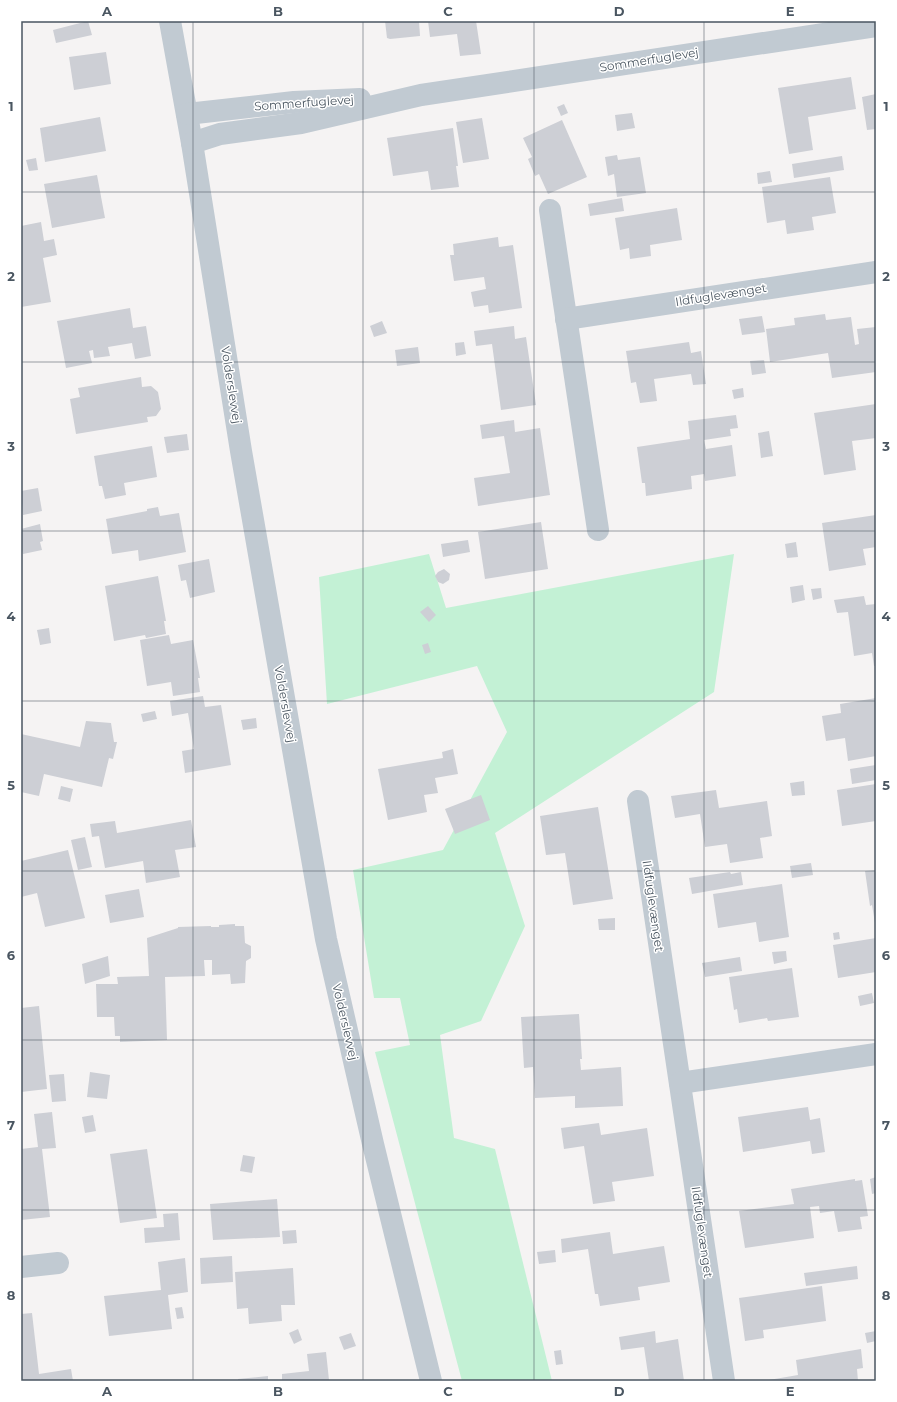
<svg xmlns="http://www.w3.org/2000/svg" width="897" height="1402" font-family="Montserrat,sans-serif">
<style>
.green{fill:#c3f1d5}
.building{fill:#cdcfd5}
.lines{fill:none;stroke-linecap:round;stroke-linejoin:round}
.minor{stroke:#c1cad2;stroke-width:22}
.grid{fill:none;stroke:#4a5661;stroke-width:1;stroke-opacity:0.55}
.labels{text-anchor:middle;stroke-width:3;stroke-linejoin:round;paint-order:stroke}
.street-label{font-size:12px;fill:#4a5661;stroke:#fff}
.neatline{fill:none;stroke:#4a5661;stroke-width:1.5}
.grid-label{font-size:13px;text-anchor:middle;font-weight:bold;fill:#4a5661}
</style>
<rect width="100%" height="100%" fill="#f5f3f3"/>
<polygon class="green" points="429,554 446,608 734,554 714,692 495,833 525,926 481,1021 440,1035 454,1138 495,1149 552,1381 462,1381 375,1052 410,1045 400,998 374,998 353,870 443,850 507,732 477,666 327,704 319,577"/>
<g class="building">
<polygon points="88,21 92,35 56,43 53,30"/>
<polygon points="385,21 419,21 420,36 390,39 387,38"/>
<polygon points="428,21 476,21 481,54 460,56 457,34 430,37"/>
<polygon points="106,52 111,84 74,90 69,57"/>
<polygon points="851,77 856,109 808,117 813,150 789,154 778,88"/>
<polygon points="876,94 876,129 867,130 862,97"/>
<polygon points="564,104 568,113 561,116 557,107"/>
<polygon points="632,113 635,128 617,131 615,115"/>
<polygon points="100,117 106,151 45,162 40,128"/>
<polygon points="482,118 489,159 463,163 456,122"/>
<polygon points="562,120 587,177 548,194 539,174 535,176 528,159 532,157 523,138"/>
<polygon points="453,128 458,166 456,166 459,187 431,190 428,171 393,176 387,138"/>
<polygon points="617,155 618,160 640,157 646,193 617,197 614,174 608,176 605,157"/>
<polygon points="842,156 844,170 794,178 792,164"/>
<polygon points="36,158 38,170 29,171 26,160"/>
<polygon points="770,171 772,182 758,184 757,173"/>
<polygon points="97,175 105,218 52,228 44,184"/>
<polygon points="830,177 836,213 812,217 814,230 787,234 785,220 767,223 762,187"/>
<polygon points="622,198 624,211 590,216 588,204"/>
<polygon points="677,208 682,240 650,245 651,256 630,259 629,248 620,250 615,218"/>
<polygon points="41,222 44,241 54,239 57,255 43,258 51,302 21,307 21,226"/>
<polygon points="498,237 499,247 513,245 522,308 489,313 488,305 474,307 471,292 486,289 484,277 454,281 450,255 454,255 453,244"/>
<polygon points="130,308 133,328 146,326 151,356 135,359 132,343 108,347 110,356 94,358 93,350 89,351 92,363 66,368 57,321"/>
<polygon points="825,314 826,320 851,317 855,345 859,344 857,329 876,327 876,372 832,378 828,353 770,362 766,329 795,325 794,318"/>
<polygon points="762,316 765,332 742,335 739,319"/>
<polygon points="382,321 387,333 374,337 370,326"/>
<polygon points="514,326 515,339 526,337 536,405 501,410 492,344 476,346 474,331"/>
<polygon points="464,342 466,354 456,356 455,343"/>
<polygon points="689,342 691,353 701,351 706,384 693,385 691,374 654,379 657,401 640,403 636,382 631,383 626,351"/>
<polygon points="418,347 420,363 397,366 395,350"/>
<polygon points="764,360 766,373 752,375 750,361"/>
<polygon points="141,377 142,387 151,386 158,392 161,409 156,416 147,417 148,422 76,434 70,399 80,397 78,388"/>
<polygon points="743,388 744,397 734,399 732,390"/>
<polygon points="876,404 876,438 852,441 856,470 824,475 814,413"/>
<polygon points="736,415 738,428 730,429 731,436 704,440 706,449 732,445 736,476 705,481 704,474 691,476 692,489 646,496 645,483 642,483 637,447 690,439 688,421"/>
<polygon points="514,420 515,432 540,428 550,495 478,506 474,478 510,473 504,436 482,439 480,425"/>
<polygon points="769,431 773,456 761,458 758,433"/>
<polygon points="187,434 189,450 167,453 164,437"/>
<polygon points="152,446 157,477 124,483 126,495 105,499 102,486 99,486 94,456"/>
<polygon points="38,488 42,511 23,515 21,491"/>
<polygon points="158,507 160,516 179,513 186,552 139,561 138,550 112,554 106,519 147,511 147,509"/>
<polygon points="876,515 876,547 863,549 866,565 829,571 822,523"/>
<polygon points="541,522 548,569 485,579 478,532"/>
<polygon points="40,524 43,541 40,542 42,550 23,554 21,544 21,529"/>
<polygon points="468,540 470,552 443,557 441,544"/>
<polygon points="796,542 798,557 787,558 785,544"/>
<polygon points="209,559 215,592 190,598 186,580 181,581 178,565"/>
<polygon points="444,569 450,574 449,580 443,584 438,582 435,576 438,572"/>
<polygon points="158,576 166,621 164,621 166,634 146,638 145,635 114,641 105,586"/>
<polygon points="803,585 805,600 792,603 790,587"/>
<polygon points="821,588 822,598 813,600 811,589"/>
<polygon points="864,596 866,605 876,604 876,666 874,666 872,653 854,656 848,612 837,613 834,600"/>
<polygon points="428,606 436,615 429,622 420,612"/>
<polygon points="49,628 51,643 40,645 37,630"/>
<polygon points="169,635 171,644 193,640 200,678 198,678 200,692 173,696 171,682 147,686 140,640"/>
<polygon points="428,643 431,652 425,654 422,645"/>
<polygon points="203,696 205,707 221,705 231,765 185,773 182,751 194,749 188,713 172,716 170,701"/>
<polygon points="876,698 876,756 848,761 845,738 826,741 822,716 841,713 840,704"/>
<polygon points="155,711 157,719 143,722 141,714"/>
<polygon points="256,718 257,728 243,730 241,720"/>
<polygon points="86,721 111,723 114,742 117,742 113,759 109,758 102,787 44,774 39,796 21,792 21,734 80,747"/>
<polygon points="453,749 458,774 435,778 438,793 424,795 427,812 388,820 378,769 443,758 442,752"/>
<polygon points="876,765 876,780 852,784 850,769"/>
<polygon points="804,781 805,795 792,796 790,783"/>
<polygon points="876,784 876,821 842,826 837,790"/>
<polygon points="61,786 73,789 70,802 58,799"/>
<polygon points="716,790 719,808 767,801 772,836 760,838 763,858 730,863 727,844 705,847 700,814 675,818 671,796"/>
<polygon points="481,795 490,820 455,834 445,809"/>
<polygon points="598,807 613,899 573,905 565,853 546,855 540,816"/>
<polygon points="191,820 196,847 175,850 180,877 146,883 143,861 105,868 99,836 92,837 90,824 115,821 117,833"/>
<polygon points="85,837 92,867 78,870 71,840"/>
<polygon points="68,850 85,918 45,927 37,893 21,897 21,861"/>
<polygon points="811,863 813,875 792,878 790,866"/>
<polygon points="876,870 876,923 875,923 872,905 870,906 865,871"/>
<polygon points="730,872 731,874 741,872 743,885 692,894 689,878"/>
<polygon points="782,884 789,937 759,942 756,922 718,928 713,894"/>
<polygon points="139,889 144,917 110,923 105,895"/>
<polygon points="615,918 615,930 599,930 598,919"/>
<polygon points="235,924 235,926 244,926 245,943 251,946 251,958 246,961 245,983 231,984 230,974 212,975 212,960 204,960 205,976 165,977 167,1040 120,1042 120,1036 115,1036 114,1017 97,1017 96,984 118,984 117,977 149,976 147,938 178,928 178,927 211,926 211,927 219,927 219,925"/>
<polygon points="839,932 840,939 834,940 833,933"/>
<polygon points="876,938 876,972 838,978 833,945"/>
<polygon points="786,951 787,961 774,964 772,952"/>
<polygon points="108,956 110,976 85,984 82,964"/>
<polygon points="740,957 742,971 705,977 702,963"/>
<polygon points="792,968 799,1017 768,1021 767,1018 739,1023 737,1009 734,1010 729,977"/>
<polygon points="872,993 874,1003 860,1006 858,996"/>
<polygon points="39,1006 47,1089 21,1092 21,1008"/>
<polygon points="579,1014 582,1059 580,1059 581,1070 621,1067 623,1106 575,1108 575,1096 535,1098 533,1067 524,1068 521,1017"/>
<polygon points="90,1072 110,1075 107,1099 87,1097"/>
<polygon points="64,1074 66,1101 52,1102 49,1075"/>
<polygon points="808,1107 810,1120 820,1118 825,1152 812,1154 810,1141 743,1152 738,1117"/>
<polygon points="52,1112 56,1148 42,1149 50,1217 21,1220 21,1149 38,1147 34,1114"/>
<polygon points="93,1115 96,1131 85,1133 82,1117"/>
<polygon points="599,1123 601,1135 647,1128 654,1176 612,1182 615,1201 593,1204 584,1146 564,1149 561,1128"/>
<polygon points="147,1149 157,1218 120,1223 110,1154"/>
<polygon points="243,1155 255,1157 252,1173 240,1171"/>
<polygon points="876,1177 876,1193 872,1194 870,1179"/>
<polygon points="855,1179 855,1181 862,1180 868,1216 860,1217 862,1229 838,1232 834,1211 820,1213 819,1206 810,1207 814,1238 745,1248 739,1211 794,1204 791,1189"/>
<polygon points="277,1199 280,1237 213,1240 210,1204"/>
<polygon points="178,1213 180,1240 145,1243 144,1228 164,1227 163,1214"/>
<polygon points="296,1230 297,1243 283,1244 282,1231"/>
<polygon points="610,1232 613,1254 664,1246 670,1282 638,1287 640,1300 600,1306 598,1294 595,1294 588,1249 562,1253 561,1239"/>
<polygon points="555,1250 556,1262 539,1264 537,1252"/>
<polygon points="232,1256 233,1282 201,1284 200,1258"/>
<polygon points="185,1258 188,1292 168,1295 172,1329 109,1336 104,1296 161,1290 158,1262"/>
<polygon points="857,1266 858,1279 806,1286 804,1273"/>
<polygon points="293,1268 295,1305 281,1305 282,1321 249,1324 248,1308 237,1309 235,1272"/>
<polygon points="822,1286 826,1321 763,1330 764,1338 745,1341 739,1298"/>
<polygon points="182,1307 184,1318 177,1319 175,1308"/>
<polygon points="32,1313 39,1374 71,1369 73,1381 21,1381 21,1314"/>
<polygon points="298,1329 302,1340 294,1344 289,1333"/>
<polygon points="655,1331 656,1343 678,1339 684,1381 649,1381 644,1347 621,1350 619,1337"/>
<polygon points="876,1331 876,1341 867,1343 865,1333"/>
<polygon points="351,1333 356,1346 344,1350 339,1337"/>
<polygon points="861,1349 863,1368 857,1369 858,1381 763,1381 798,1375 796,1360"/>
<polygon points="561,1350 563,1364 556,1365 554,1351"/>
<polygon points="326,1352 329,1380 282,1381 282,1374 309,1371 307,1354"/>
<polygon points="268,1376 268,1381 238,1381 238,1379"/>
</g>
<g class="lines">
<g class="minor">
<polyline points="170,21 192,143 241,451 326,939 373,1144 431,1381"/>
<polyline points="187,114 294,102 360,99"/>
<polyline points="192,143 220,134 301,123 421,95 876,26"/>
<polyline points="550,210 598,530"/>
<polyline points="566,319 876,272"/>
<polyline points="638,801 724,1381"/>
<polyline points="680,1083 876,1054"/>
<polyline points="21,1267 58,1263"/>
</g>
</g>
<path class="grid" d="M193 21V1381M363 21V1381M534 21V1381M704 21V1381M21 192H876M21 362H876M21 531H876M21 701H876M21 871H876M21 1040H876M21 1210H876"/>
<g class="labels">
<g class="street-label">
<text transform="translate(649 60) rotate(-9)" y="4">Sommerfuglevej</text>
<text transform="translate(304 103) rotate(-4)" y="4">Sommerfuglevej</text>
<text transform="translate(721 295) rotate(-9)" y="4">Ildfuglevænget</text>
<text transform="translate(231 385) rotate(81)" y="4">Volderslevvej</text>
<text transform="translate(285 704) rotate(80)" y="4">Volderslevvej</text>
<text transform="translate(653 906) rotate(82)" y="4">Ildfuglevænget</text>
<text transform="translate(345 1022) rotate(77)" y="4">Volderslevvej</text>
<text transform="translate(702 1232) rotate(82)" y="4">Ildfuglevænget</text>
</g>
</g>
<rect width="897" height="1402" fill="none" stroke="#ffffff" stroke-width="44"/>
<rect x="22" y="22" width="853" height="1358" class="neatline"/>
<g class="grid-label">
<text x="107" y="16">A</text>
<text x="278" y="16">B</text>
<text x="448" y="16">C</text>
<text x="619" y="16">D</text>
<text x="790" y="16">E</text>
<text x="11" y="111">1</text>
<text x="886" y="111">1</text>
<text x="11" y="281">2</text>
<text x="886" y="281">2</text>
<text x="11" y="451">3</text>
<text x="886" y="451">3</text>
<text x="11" y="621">4</text>
<text x="886" y="621">4</text>
<text x="11" y="790">5</text>
<text x="886" y="790">5</text>
<text x="11" y="960">6</text>
<text x="886" y="960">6</text>
<text x="11" y="1130">7</text>
<text x="886" y="1130">7</text>
<text x="11" y="1300">8</text>
<text x="886" y="1300">8</text>
<text x="107" y="1396">A</text>
<text x="278" y="1396">B</text>
<text x="448" y="1396">C</text>
<text x="619" y="1396">D</text>
<text x="790" y="1396">E</text>
</g>
</svg>
